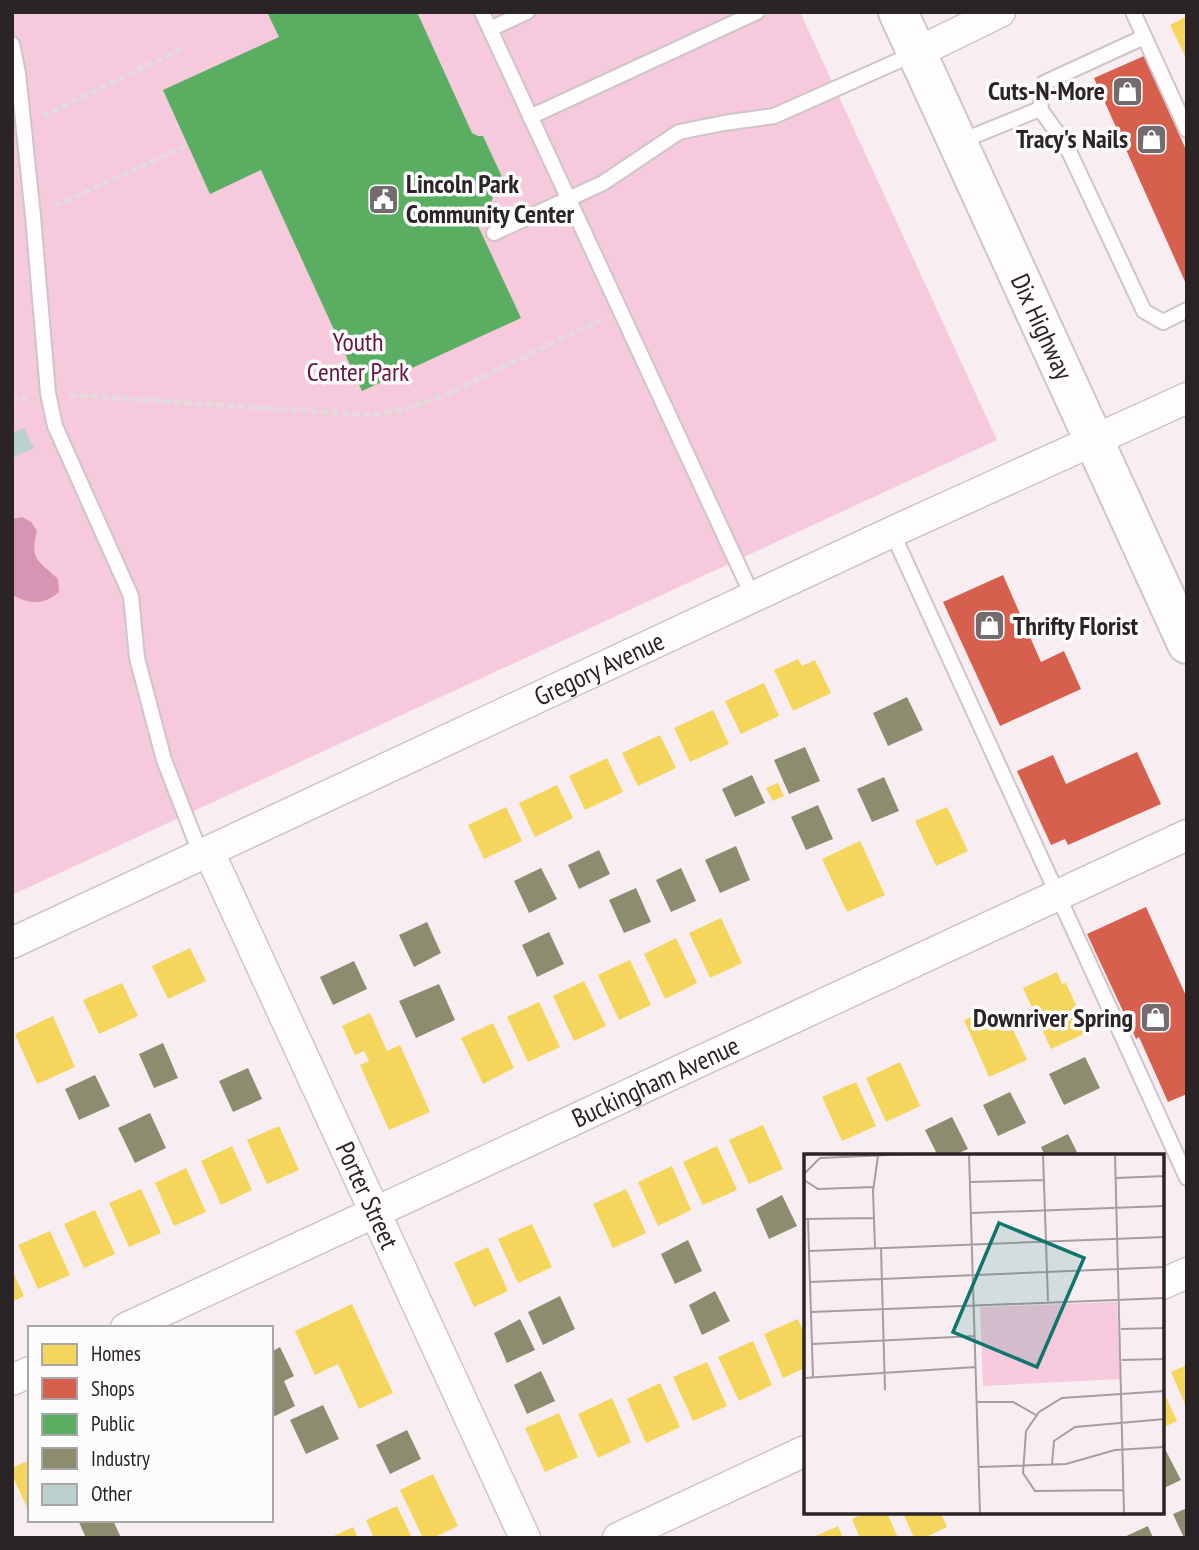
<svg xmlns="http://www.w3.org/2000/svg" width="1199" height="1550" font-family="'PT Sans Narrow',sans-serif">
<style>
.green{fill:#f6c9dd}
.water{fill:#d794b3}
.homes{fill:#f6d55c}
.shops{fill:#d6604d}
.public{fill:#5aae61}
.industry{fill:#8c8c6e}
.building{fill:#bcd1ce}
.lines{fill:none;stroke-linecap:round;stroke-linejoin:round}
.service-casing{stroke:#cec5c9;stroke-width:18}
.minor-casing{stroke:#cec5c9;stroke-width:33}
.primary-casing{stroke:#cec5c9;stroke-width:42}
.path{stroke:#e1ddde;stroke-width:4.5;stroke-dasharray:7 3.5;stroke-linecap:butt}
.service{stroke:#fefcfd;stroke-width:14}
.minor{stroke:#fefcfd;stroke-width:30}
.primary{stroke:#fefcfd;stroke-width:38}
.labels{text-anchor:middle;stroke-width:7;stroke-linejoin:round;paint-order:stroke}
.poi-label{font-size:26px;font-weight:bold;fill:#2b2427;stroke:#fcfcfc;text-anchor:end}
.street-label{font-size:26px;fill:#2b2427;stroke:#fcfcfc}
.park-label{font-size:26px;fill:#671542;stroke:#fcfcfc}
.inset-road{fill:none;stroke:#a69da1;stroke-width:2}
.view{fill:#0f766e;fill-opacity:0.15;stroke:#0f766e;stroke-width:3.5}
.inset-edge{fill:none;stroke:#2b2427;stroke-width:3.5}
</style>
<rect width="100%" height="100%" fill="#f8eef2"/>
<polygon class="green" points="12,12 800,12 997,440 12,895"/>
<path class="water" d="M22 517 31 522 37 531C29 560 39 561 58 579L59 592C43 606 30 604 12 595V519Z"/>
<g class="homes">
<polygon points="1187,16 1187,60 1170,25"/>
<polygon points="798,659 802,666 815,660 831,693 793,711 774,670"/>
<polygon points="764,683 779,716 741,734 725,701"/>
<polygon points="713,710 729,744 690,762 674,728"/>
<polygon points="660,735 676,768 638,786 622,753"/>
<polygon points="607,758 623,792 585,810 569,776"/>
<polygon points="778,783 784,796 773,801 766,788"/>
<polygon points="557,785 573,818 535,837 519,803"/>
<polygon points="506,807 522,841 484,859 468,825"/>
<polygon points="947,807 968,851 936,866 915,821"/>
<polygon points="860,841 885,895 847,912 822,859"/>
<polygon points="721,918 742,963 710,978 689,933"/>
<polygon points="676,938 697,983 665,999 644,954"/>
<polygon points="190,948 206,981 168,999 152,966"/>
<polygon points="630,960 651,1005 619,1020 598,975"/>
<polygon points="1057,972 1062,984 1066,983 1088,1032 1051,1049 1023,988"/>
<polygon points="584,981 606,1026 574,1041 553,996"/>
<polygon points="122,983 138,1016 99,1034 83,1000"/>
<polygon points="539,1002 560,1047 528,1062 507,1017"/>
<polygon points="1004,1010 1027,1060 989,1077 964,1020 982,1012 985,1019"/>
<polygon points="370,1013 387,1051 400,1045 430,1112 389,1130 360,1065 369,1061 364,1051 355,1055 342,1026"/>
<polygon points="53,1016 75,1067 37,1084 15,1034"/>
<polygon points="493,1023 514,1068 483,1084 461,1038"/>
<polygon points="900,1062 920,1106 886,1122 866,1078"/>
<polygon points="856,1082 876,1126 842,1141 822,1097"/>
<polygon points="763,1125 783,1169 749,1184 729,1140"/>
<polygon points="279,1126 299,1170 267,1184 247,1140"/>
<polygon points="232,1146 252,1190 221,1205 201,1161"/>
<polygon points="717,1146 737,1190 703,1205 683,1162"/>
<polygon points="672,1166 691,1210 658,1226 638,1182"/>
<polygon points="186,1168 206,1212 174,1226 155,1183"/>
<polygon points="141,1189 161,1233 129,1247 109,1203"/>
<polygon points="626,1189 646,1233 613,1248 593,1204"/>
<polygon points="95,1210 115,1254 84,1268 64,1224"/>
<polygon points="532,1224 552,1267 518,1283 498,1239"/>
<polygon points="50,1231 70,1275 38,1289 18,1245"/>
<polygon points="488,1247 508,1291 474,1307 454,1263"/>
<polygon points="12,1270 24,1296 12,1302"/>
<polygon points="352,1304 393,1393 359,1409 338,1364 315,1375 295,1331"/>
<polygon points="798,1319 805,1336 805,1368 783,1378 764,1334"/>
<polygon points="753,1341 772,1385 739,1401 718,1357"/>
<polygon points="707,1362 727,1406 693,1421 673,1377"/>
<polygon points="1187,1365 1187,1409 1171,1372"/>
<polygon points="660,1383 680,1427 646,1443 627,1399"/>
<polygon points="1162,1389 1177,1421 1162,1428"/>
<polygon points="612,1398 631,1442 598,1458 578,1414"/>
<polygon points="559,1413 578,1457 545,1472 525,1428"/>
<polygon points="30,1460 30,1514 12,1475 12,1468"/>
<polygon points="433,1474 458,1526 433,1538 423,1538 400,1490"/>
<polygon points="397,1506 412,1538 374,1538 366,1520"/>
<polygon points="864,1513 887,1513 898,1538 860,1538 852,1519"/>
<polygon points="903,1513 941,1513 947,1527 924,1538 914,1538"/>
<polygon points="838,1526 843,1538 811,1538"/>
<polygon points="353,1527 358,1538 329,1538"/>
</g>
<g class="shops">
<polygon points="1144,56 1187,152 1187,286 1094,78"/>
<polygon points="1003,575 1041,662 1064,651 1081,689 1000,726 943,602"/>
<polygon points="1137,752 1161,804 1068,845 1065,839 1051,845 1017,771 1053,755 1066,784"/>
<polygon points="1146,907 1187,998 1187,1094 1168,1102 1139,1037 1136,1039 1087,934"/>
</g>
<polygon class="public" points="267,12 417,12 472,133 478,136 483,136 503,179 498,188 501,193 493,196 490,207 473,215 521,318 362,391 261,170 210,194 163,90 279,37"/>
<g class="industry">
<polygon points="907,697 923,730 888,746 873,713"/>
<polygon points="805,747 820,781 789,794 774,760"/>
<polygon points="752,775 765,803 735,817 722,789"/>
<polygon points="884,777 899,811 872,822 857,789"/>
<polygon points="818,805 833,839 806,850 791,817"/>
<polygon points="736,846 750,880 720,893 705,860"/>
<polygon points="599,850 610,874 579,889 568,865"/>
<polygon points="541,868 557,899 529,913 514,881"/>
<polygon points="681,868 696,901 671,912 656,880"/>
<polygon points="636,888 651,922 624,933 609,900"/>
<polygon points="427,922 441,953 414,967 399,935"/>
<polygon points="549,932 564,964 537,977 522,945"/>
<polygon points="354,961 367,989 333,1005 320,977"/>
<polygon points="439,984 455,1020 416,1038 399,1001"/>
<polygon points="163,1043 178,1078 154,1088 139,1054"/>
<polygon points="1085,1057 1100,1088 1064,1105 1049,1074"/>
<polygon points="248,1068 262,1099 233,1112 219,1081"/>
<polygon points="95,1075 110,1106 79,1120 65,1089"/>
<polygon points="1010,1092 1026,1123 998,1136 983,1105"/>
<polygon points="150,1113 166,1148 135,1163 118,1128"/>
<polygon points="952,1117 968,1149 952,1156 938,1156 925,1130"/>
<polygon points="1068,1134 1079,1156 1045,1156 1041,1147"/>
<polygon points="782,1195 797,1226 769,1239 756,1209"/>
<polygon points="688,1240 702,1271 675,1284 661,1254"/>
<polygon points="715,1291 730,1321 702,1335 689,1305"/>
<polygon points="560,1296 575,1329 543,1345 528,1312"/>
<polygon points="520,1319 535,1350 507,1363 494,1333"/>
<polygon points="280,1347 294,1376 284,1381 295,1406 271,1418 271,1352"/>
<polygon points="541,1371 555,1401 527,1414 514,1385"/>
<polygon points="323,1405 339,1439 306,1454 290,1420"/>
<polygon points="407,1430 421,1459 390,1474 376,1445"/>
<polygon points="1165,1449 1181,1480 1162,1489 1162,1450"/>
<polygon points="1187,1508 1187,1538 1184,1538 1173,1514"/>
<polygon points="78,1520 113,1520 121,1538 86,1538"/>
<polygon points="1148,1526 1153,1538 1122,1538"/>
</g>
<polygon class="building" points="24,428 34,448 12,458 12,433"/>
<g class="lines">
<defs>
<g id="service">
<polyline points="482,12 753,597"/>
<polyline points="1133,12 1187,130"/>
<polyline points="490,29 527,12"/>
<polyline points="12,44 18,73 33,216 48,393 55,426 131,596 137,658 164,760 201,855"/>
<polyline points="1040,109 1044,83 1144,37"/>
<polyline points="530,117 757,12"/>
<polyline points="959,142 1040,109 1066,145 1144,311 1163,322 1187,310"/>
<polyline points="494,233 603,183 679,132 724,123 774,116 916,53"/>
<polyline points="892,532 1187,1178"/>
</g>
<g id="minor">
<polyline points="916,53 1000,12"/>
<path id="s1" d="M209 852 525 1538"/>
<path id="s2" d="M12 943 892 532 1187 398"/>
<polyline points="1162,1284 1187,1273"/>
<path id="s3" d="M126 1328 1187 835"/>
<polyline points="12,1380 30,1372"/>
<polyline points="618,1538 805,1451"/>
</g>
<g id="primary">
<path id="s4" d="M898 12 1187 644"/>
</g>
</defs>
<use href="#service" class="service-casing"/>
<use href="#minor" class="minor-casing"/>
<use href="#primary" class="primary-casing"/>
<g class="path">
<polyline points="43,116 184,48"/>
<polyline points="55,206 188,145"/>
<polyline points="70,395 370,415 406,409 445,395 600,320"/>
<polyline points="12,401 27,398"/>
</g>
<use href="#service" class="service"/>
<use href="#minor" class="minor"/>
<use href="#primary" class="primary"/>
</g>
<defs>
<symbol id="shop-square" viewBox="-11 -11 22 22"><rect x="-9" y="-9" width="18" height="18" rx="4" fill="#736b6e" stroke="#fcfcfc"/><path d="M-5-2.5h2.3a2.7 3.5 0 0 1 5.4 0H5L5.5 6h-11ZM-1.5-2.5h3a1.5 2.3 0 0 0-3 0Z" fill="#fff"/></symbol>
<symbol id="civic-square" viewBox="-11 -11 22 22"><rect x="-9" y="-9" width="18" height="18" rx="4" fill="#736b6e" stroke="#fcfcfc"/><path d="M-.6-6.5H3V-4.5H.6V-3L4-1V1h2V6H-6V1h2V-1L-.6-3ZM-1.2 2.5V6h2.4V2.5Z" fill="#fff"/></symbol>
</defs>
<g fill-rule="evenodd">
<use href="#shop-square" x="1110" y="74" width="35" height="35"/>
<use href="#shop-square" x="1134" y="122" width="35" height="35"/>
<use href="#civic-square" x="366" y="182" width="35" height="35"/>
<use href="#shop-square" x="972" y="608" width="35" height="35"/>
<use href="#shop-square" x="1138" y="1000" width="35" height="35"/>
</g>
<g class="labels">
<g class="poi-label">
<text x="1105" y="100">Cuts-N-More</text>
<text x="1128" y="148">Tracy's Nails</text>
<text x="406" y="193" text-anchor="start">Lincoln Park<tspan x="406" dy="30">Community Center</tspan></text>
<text x="1013" y="635" text-anchor="start">Thrifty Florist</text>
<text x="1133" y="1027">Downriver Spring</text>
</g>
<g class="street-label">
<text dy="9" stroke="none"><textPath href="#s4" startOffset="346">Dix Highway</textPath></text>
<text dy="9" stroke="none"><textPath href="#s2" startOffset="648">Gregory Avenue</textPath></text>
<text dy="9" stroke="none"><textPath href="#s3" startOffset="584">Buckingham Avenue</textPath></text>
<text dy="9" stroke="none"><textPath href="#s1" startOffset="378">Porter Street</textPath></text>
</g>
<g class="park-label">
<text x="358" y="351">Youth<tspan x="358" dy="30">Center Park</tspan></text>
</g>
</g>
<g transform="translate(804 1154)">
<rect width="360" height="360" fill="#f8eef2"/>
<path d="M313 148 316 225 179 232 176 153Z" fill="#f6c9dd"/>
<path class="inset-road" d="M165 0 176 360M239 0 244 147M311 0 320 360M0 20 16 4 108 0M312 24 361 22M0 26 14 35 69 33M166 28 240 26M167 59 361 52M0 65 70 64M4 66 9 223M71 94 69 37 74 2M77 94 81 236M5 97 361 83M6 128 361 113M7 158 361 144M317 175 361 174M8 190 171 182M318 206 361 205M0 224 172 213M173 248H209L232 261M248 310 250 287 271 273 361 265M174 313 262 310 311 296 361 293M320 336 231 337 219 319 222 277 235 258 258 244 361 237"/>
<path class="view" d="M195 69 280 104 233 213 149 178Z"/>
<rect width="360" height="360" class="inset-edge"/>
</g>
<rect width="1199" height="1550" fill="none" stroke="#2b2427" stroke-width="28"/>
<rect x="28" y="1326" width="245" height="196" fill="#fcfcfc" stroke="#a8a6a7" stroke-width="2"/>
<rect x="42" y="1344" width="35" height="21" fill="#f6d55c" stroke="#a8a6a7" stroke-width="2"/>
<text x="91" y="1361" font-size="21" fill="#2b2427">Homes</text>
<rect x="42" y="1378" width="35" height="21" fill="#d6604d" stroke="#a8a6a7" stroke-width="2"/>
<text x="91" y="1396" font-size="21" fill="#2b2427">Shops</text>
<rect x="42" y="1414" width="35" height="21" fill="#5aae61" stroke="#a8a6a7" stroke-width="2"/>
<text x="91" y="1431" font-size="21" fill="#2b2427">Public</text>
<rect x="42" y="1448" width="35" height="21" fill="#8c8c6e" stroke="#a8a6a7" stroke-width="2"/>
<text x="91" y="1466" font-size="21" fill="#2b2427">Industry</text>
<rect x="42" y="1484" width="35" height="21" fill="#bcd1ce" stroke="#a8a6a7" stroke-width="2"/>
<text x="91" y="1501" font-size="21" fill="#2b2427">Other</text>
</svg>
